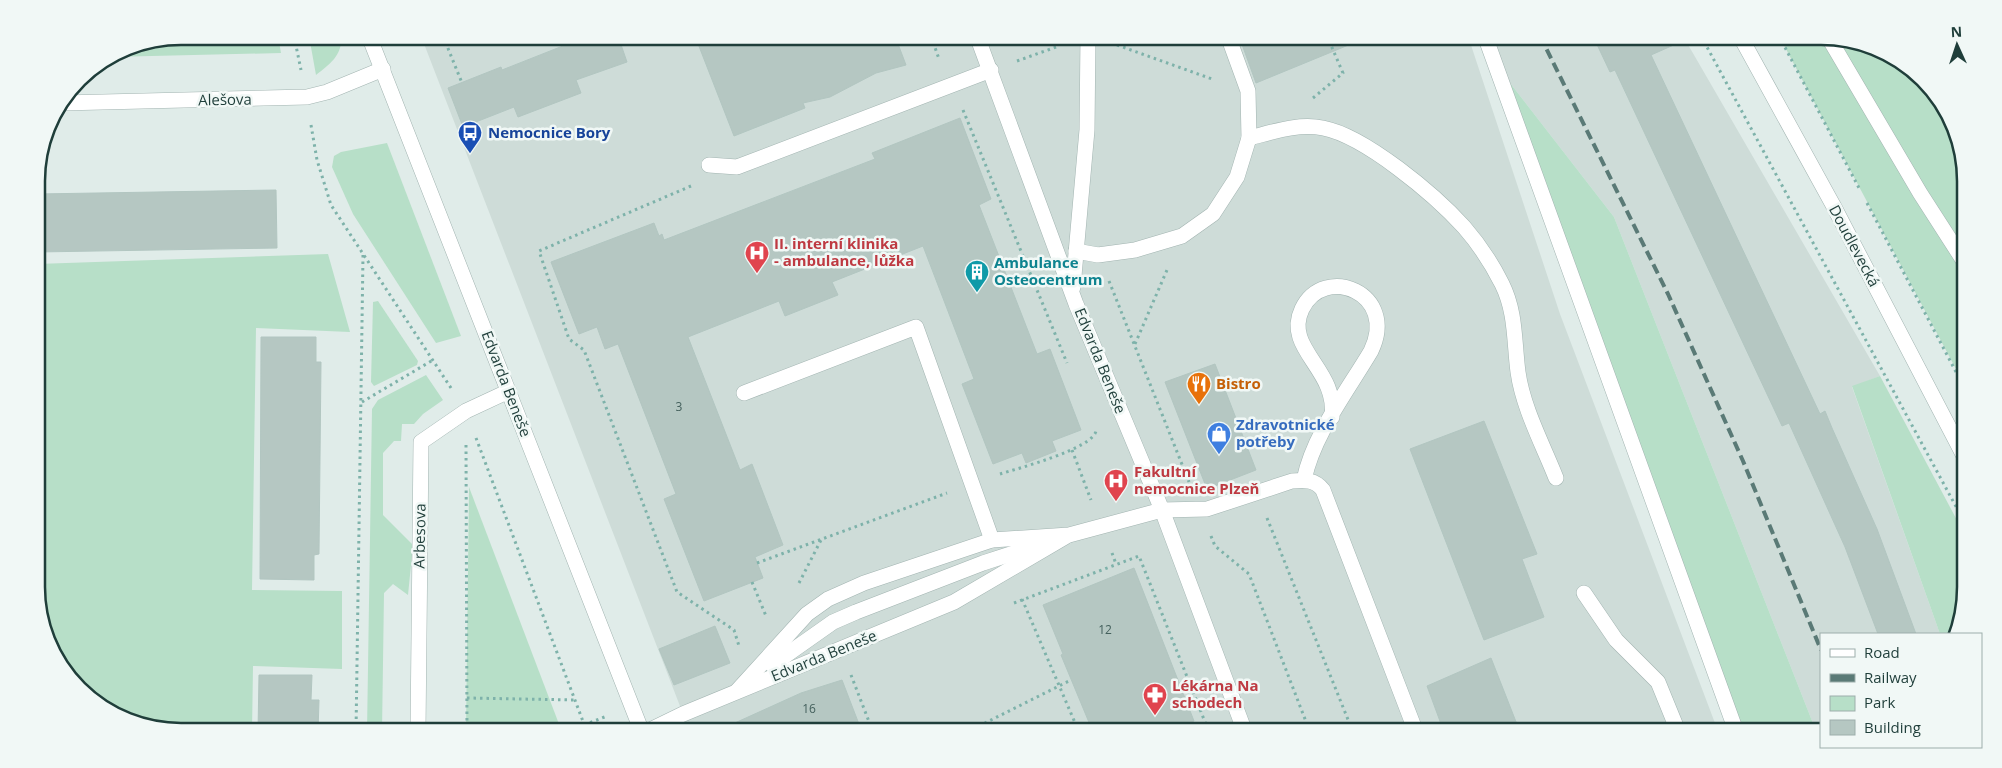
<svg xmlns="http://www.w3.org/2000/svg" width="2002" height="768" font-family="'Open Sans',sans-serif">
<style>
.built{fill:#cedcd8}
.green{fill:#b7dfc8}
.building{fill:#b5c7c2;stroke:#b2c6c1}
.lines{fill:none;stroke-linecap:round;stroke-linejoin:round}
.minor-casing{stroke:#a2b4b1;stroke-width:16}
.path{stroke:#7eb2aa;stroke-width:3;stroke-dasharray:2.5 4;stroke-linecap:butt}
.minor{stroke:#fff;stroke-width:15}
.rail{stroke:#5a7a76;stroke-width:4;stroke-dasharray:10 5;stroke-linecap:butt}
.labels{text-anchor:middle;stroke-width:5;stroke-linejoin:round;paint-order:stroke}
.number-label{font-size:12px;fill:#44605c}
.street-label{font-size:15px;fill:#1f3e3a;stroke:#f1f8f6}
.transit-label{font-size:15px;font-weight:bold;fill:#164399;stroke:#f1f8f6;text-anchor:start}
.health-label{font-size:15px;font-weight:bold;fill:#be3a42;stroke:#f1f8f6;text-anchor:start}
.culture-label{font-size:15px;font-weight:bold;fill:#0d838f;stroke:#f1f8f6;text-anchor:start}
.food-label{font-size:15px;font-weight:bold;fill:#c56008;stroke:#f1f8f6;text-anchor:start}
.shop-label{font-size:15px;font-weight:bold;fill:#366cbe;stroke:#f1f8f6;text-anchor:start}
.rim{fill:none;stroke:#1f3e3a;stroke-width:2.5}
</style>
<rect width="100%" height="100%" fill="#e0ece9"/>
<g class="built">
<polygon points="421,36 1468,36 1560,314 1718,731 690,732"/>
<polygon points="1477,36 1683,36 1880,376 1852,387 1940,634 1821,634 1821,731 1816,731 1614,217 1510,83"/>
</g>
<g class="green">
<polygon points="181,36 278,36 281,53 110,57 126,47"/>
<path d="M309 36H341C343 55 329 65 316 75Z"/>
<polygon points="1779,36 1821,36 1868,44 1930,86 1964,161 1965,386"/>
<polygon points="1510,83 1614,217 1816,731 1736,731"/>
<polygon points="387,143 461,336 436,343 353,214 332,167 334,156 341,152"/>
<polygon points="328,254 350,332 256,328 252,590 342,591 342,669 253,666 252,732 181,732 134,724 72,683 39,615 37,264"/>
<polygon points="378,301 418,361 417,365 374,386 371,382 373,302"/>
<polygon points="426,375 443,400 423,414 414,424 402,424 401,441 394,441 383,453 383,515 413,545 408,595 393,584 384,593 382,732 367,732 372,409 378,400"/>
<polygon points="1880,376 1966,537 1966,587 1958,634 1940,634 1852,386"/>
<polygon points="469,487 562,732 466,732"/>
</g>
<g class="building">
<polygon points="588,36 618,36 627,62 576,80 581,93 518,117 514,107 463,127 448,88 501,67 502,70"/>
<polygon points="695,36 895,36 906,65 876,73 830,97 803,103 805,108 734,136"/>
<polygon points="1239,36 1368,36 1368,37 1256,83"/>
<polygon points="1593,36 1694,36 1651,55 1820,414 1825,411 1832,428 1877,529 1916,634 1878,634 1845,547 1789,423 1782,426 1615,70 1610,72"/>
<polygon points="960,118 991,199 979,205 1037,354 1050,349 1081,430 1052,441 1056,451 1026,463 1022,453 993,464 962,384 974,379 923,246 832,282 838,295 785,316 779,301 688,337 740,470 752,464 783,545 755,557 763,578 704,601 664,499 676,494 618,344 605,349 597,327 579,334 551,262 654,223 659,236 662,234 664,240 875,159 872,153"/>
<polygon points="276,190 277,248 37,252 37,194"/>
<polygon points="261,337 316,337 316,362 321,362 319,554 314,555 314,580 260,579"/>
<polygon points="1215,364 1256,470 1207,489 1165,382"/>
<polygon points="1484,421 1537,554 1522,559 1544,617 1484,640 1410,449"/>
<polygon points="1134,568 1194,721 1166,732 1093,732 1061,655 1063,654 1043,605"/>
<polygon points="715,626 730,663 674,685 659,649"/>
<polygon points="1491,658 1520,732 1444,732 1427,686"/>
<polygon points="259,675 312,675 311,700 319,700 318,732 258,732"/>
<polygon points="842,680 862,732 715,732 801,693"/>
</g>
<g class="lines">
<defs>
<g id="minor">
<polyline points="369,36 642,732"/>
<polyline points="977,36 1076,304 1162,510 1245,732"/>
<polyline points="1485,36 1736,731"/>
<polyline points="1740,36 1833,205 1965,458"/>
<polyline points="1824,37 1830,40 1920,193 1965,263"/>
<polyline points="62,103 307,97 327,92 383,69"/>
<path d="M1249 138C1273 132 1298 123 1323 128 1365 136 1435 195 1464 227 1478 243 1492 264 1502 284 1516 312 1514 341 1518 372 1523 408 1543 445 1556 478"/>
<polyline points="709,165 737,167 991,70"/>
<polyline points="1076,251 1098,255 1135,250 1182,236 1213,214 1237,177 1249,138 1248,91 1228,36"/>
<polyline points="1073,287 1087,130 1088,36"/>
<polyline points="744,393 916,327 992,540"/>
<path d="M1304 480C1313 435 1348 390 1371 351 1399 293 1324 263 1302 309 1283 349 1338 369 1332 417"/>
<polyline points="1584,593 1616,640 1658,682 1678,731"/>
<polyline points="772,665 833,622 856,612 983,563 1041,544"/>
<path d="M737 691 807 614 828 599 864 583 992 540 1069 535 1162 510 1207 509 1292 481C1304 480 1315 479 1323 490L1416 732"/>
<polyline points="418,732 421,442 466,411 509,391"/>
<polyline points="646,732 683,714 954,602 1065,537"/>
</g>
</defs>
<use href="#minor" class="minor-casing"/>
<g class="path">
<polyline points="294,36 301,70"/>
<polyline points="443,36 462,83"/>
<polyline points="931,36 939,59"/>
<polyline points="1701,36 1966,525"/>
<polyline points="1779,36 1859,188"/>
<polyline points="1117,45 1212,79"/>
<polyline points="1017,61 1059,46"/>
<polyline points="1313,98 1343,73 1327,36"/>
<polyline points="963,110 1067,363"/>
<polyline points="311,125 317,160 331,205 451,388"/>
<polyline points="691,186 539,251 569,339 584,350 677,592 734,630 739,646"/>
<polyline points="1867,203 1965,389"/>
<polyline points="1109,281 1189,482"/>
<polyline points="1135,344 1167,270"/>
<polyline points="362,402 433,360"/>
<polyline points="476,438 587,732"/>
<polyline points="466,445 467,732"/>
<polyline points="1072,450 1091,500"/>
<path d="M1000 474C1019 468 1092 449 1096 431"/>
<polyline points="1267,518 1353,732"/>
<polyline points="1211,536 1215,546 1249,574 1310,732"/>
<polyline points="1112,553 1116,564"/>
<polyline points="757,563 947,493"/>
<polyline points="752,582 766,616"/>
<polyline points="799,583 821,540"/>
<polyline points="1022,599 1079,732"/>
<polyline points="1014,603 1139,556 1209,732"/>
<polyline points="851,675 873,732"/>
<polyline points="467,698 575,700"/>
<polyline points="584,725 607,716"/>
<polyline points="356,732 363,255"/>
<polyline points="967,732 1071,680"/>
</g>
<use href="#minor" class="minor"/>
<polyline class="rail" points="1540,36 1668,294 1743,461 1821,650"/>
</g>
<defs>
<symbol id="bus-pin" viewBox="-11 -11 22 30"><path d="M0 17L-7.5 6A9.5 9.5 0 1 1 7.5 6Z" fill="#1a4fb4" stroke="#f1f8f6"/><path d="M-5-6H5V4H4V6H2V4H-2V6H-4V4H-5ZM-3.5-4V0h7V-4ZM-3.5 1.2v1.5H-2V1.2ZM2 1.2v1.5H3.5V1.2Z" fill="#fff"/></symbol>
<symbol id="hospital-pin" viewBox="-11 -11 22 30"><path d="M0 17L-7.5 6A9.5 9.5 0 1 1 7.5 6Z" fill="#e0444e" stroke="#f1f8f6"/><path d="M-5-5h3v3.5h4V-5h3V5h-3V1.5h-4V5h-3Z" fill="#fff"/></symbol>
<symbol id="building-pin" viewBox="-11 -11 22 30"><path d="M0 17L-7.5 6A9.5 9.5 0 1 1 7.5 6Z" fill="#0f9aa8" stroke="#f1f8f6"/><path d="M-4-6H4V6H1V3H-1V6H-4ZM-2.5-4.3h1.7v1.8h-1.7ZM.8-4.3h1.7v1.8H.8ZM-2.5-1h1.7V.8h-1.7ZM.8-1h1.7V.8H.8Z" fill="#fff"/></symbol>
<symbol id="restaurant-pin" viewBox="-11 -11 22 30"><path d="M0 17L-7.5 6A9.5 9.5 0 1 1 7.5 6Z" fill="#e8710a" stroke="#f1f8f6"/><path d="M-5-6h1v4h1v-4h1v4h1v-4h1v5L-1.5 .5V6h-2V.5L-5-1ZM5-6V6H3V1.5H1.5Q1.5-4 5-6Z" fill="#fff"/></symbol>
<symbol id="shop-pin" viewBox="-11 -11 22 30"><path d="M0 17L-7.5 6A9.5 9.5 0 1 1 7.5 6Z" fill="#3f7fe0" stroke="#f1f8f6"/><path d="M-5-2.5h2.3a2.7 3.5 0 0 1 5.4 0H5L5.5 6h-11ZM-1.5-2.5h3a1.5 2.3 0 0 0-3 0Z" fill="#fff"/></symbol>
<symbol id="pharmacy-pin" viewBox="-11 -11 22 30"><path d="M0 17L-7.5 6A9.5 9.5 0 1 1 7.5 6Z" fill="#e0444e" stroke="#f1f8f6"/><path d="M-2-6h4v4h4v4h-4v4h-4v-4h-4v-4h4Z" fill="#fff"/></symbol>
</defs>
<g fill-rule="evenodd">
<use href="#bus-pin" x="456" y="119" width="28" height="38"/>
<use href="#hospital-pin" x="743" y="239" width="28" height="38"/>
<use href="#building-pin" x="963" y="258" width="28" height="38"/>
<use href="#restaurant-pin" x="1185" y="370" width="28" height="38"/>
<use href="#shop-pin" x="1205" y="420" width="28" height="38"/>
<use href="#hospital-pin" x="1102" y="467" width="28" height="38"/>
<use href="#pharmacy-pin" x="1141" y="681" width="28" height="38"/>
</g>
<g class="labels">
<g class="number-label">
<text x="679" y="411">3</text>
<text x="1105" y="634">12</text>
<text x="809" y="713">16</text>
</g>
<g class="street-label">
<text transform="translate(225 100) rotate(-1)" y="5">Alešova</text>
<text transform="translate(1854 246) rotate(62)" y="5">Doudlevecká</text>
<text transform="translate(1100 361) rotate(68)" y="5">Edvarda Beneše</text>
<text transform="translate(506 384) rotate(69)" y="5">Edvarda Beneše</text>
<text transform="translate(420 536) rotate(-89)" y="5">Arbesova</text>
<text transform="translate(824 656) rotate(-22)" y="5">Edvarda Beneše</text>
</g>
<g class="transit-label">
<text x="488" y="138">Nemocnice Bory</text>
</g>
<g class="health-label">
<text x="774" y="249">II. interní klinika<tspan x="774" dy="17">- ambulance, lůžka</tspan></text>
<text x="1134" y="477">Fakultní<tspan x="1134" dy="17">nemocnice Plzeň</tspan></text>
<text x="1172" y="691">Lékárna Na<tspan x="1172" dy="17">schodech</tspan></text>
</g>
<g class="culture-label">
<text x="994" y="268">Ambulance<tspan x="994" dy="17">Osteocentrum</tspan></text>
</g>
<g class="food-label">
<text x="1216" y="389">Bistro</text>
</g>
<g class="shop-label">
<text x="1236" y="430">Zdravotnické<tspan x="1236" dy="17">potřeby</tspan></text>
</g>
</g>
<path d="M0 0H2002V768H0ZM181 45H1821A136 136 0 0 1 1957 181V587A136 136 0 0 1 1821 723H181A136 136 0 0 1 45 587V181A136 136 0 0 1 181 45Z" fill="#f1f8f6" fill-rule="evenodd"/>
<path class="rim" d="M181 45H1821A136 136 0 0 1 1957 181V587A136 136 0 0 1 1821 723H181A136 136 0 0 1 45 587V181A136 136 0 0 1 181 45Z"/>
<rect x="1820" y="633" width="162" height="115" fill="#f1f8f6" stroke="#9daeab"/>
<rect x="1830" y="649" width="25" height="8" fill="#ffffff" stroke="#9daeab"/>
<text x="1864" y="658" font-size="15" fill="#1f3e3a">Road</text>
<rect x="1830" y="674" width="25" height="8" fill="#5a7a76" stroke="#9daeab"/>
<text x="1864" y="683" font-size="15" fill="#1f3e3a">Railway</text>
<rect x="1830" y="696" width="25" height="15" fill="#b7dfc8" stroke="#9daeab"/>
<text x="1864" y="708" font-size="15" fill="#1f3e3a">Park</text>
<rect x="1830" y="720" width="25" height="15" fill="#b5c7c2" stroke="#9daeab"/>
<text x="1864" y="733" font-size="15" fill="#1f3e3a">Building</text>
<g transform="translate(1957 45) rotate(357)" stroke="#f1f8f6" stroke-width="4" paint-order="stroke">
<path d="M0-4L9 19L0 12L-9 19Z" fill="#1f3e3a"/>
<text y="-8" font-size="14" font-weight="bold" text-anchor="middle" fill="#1f3e3a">N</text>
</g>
</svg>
